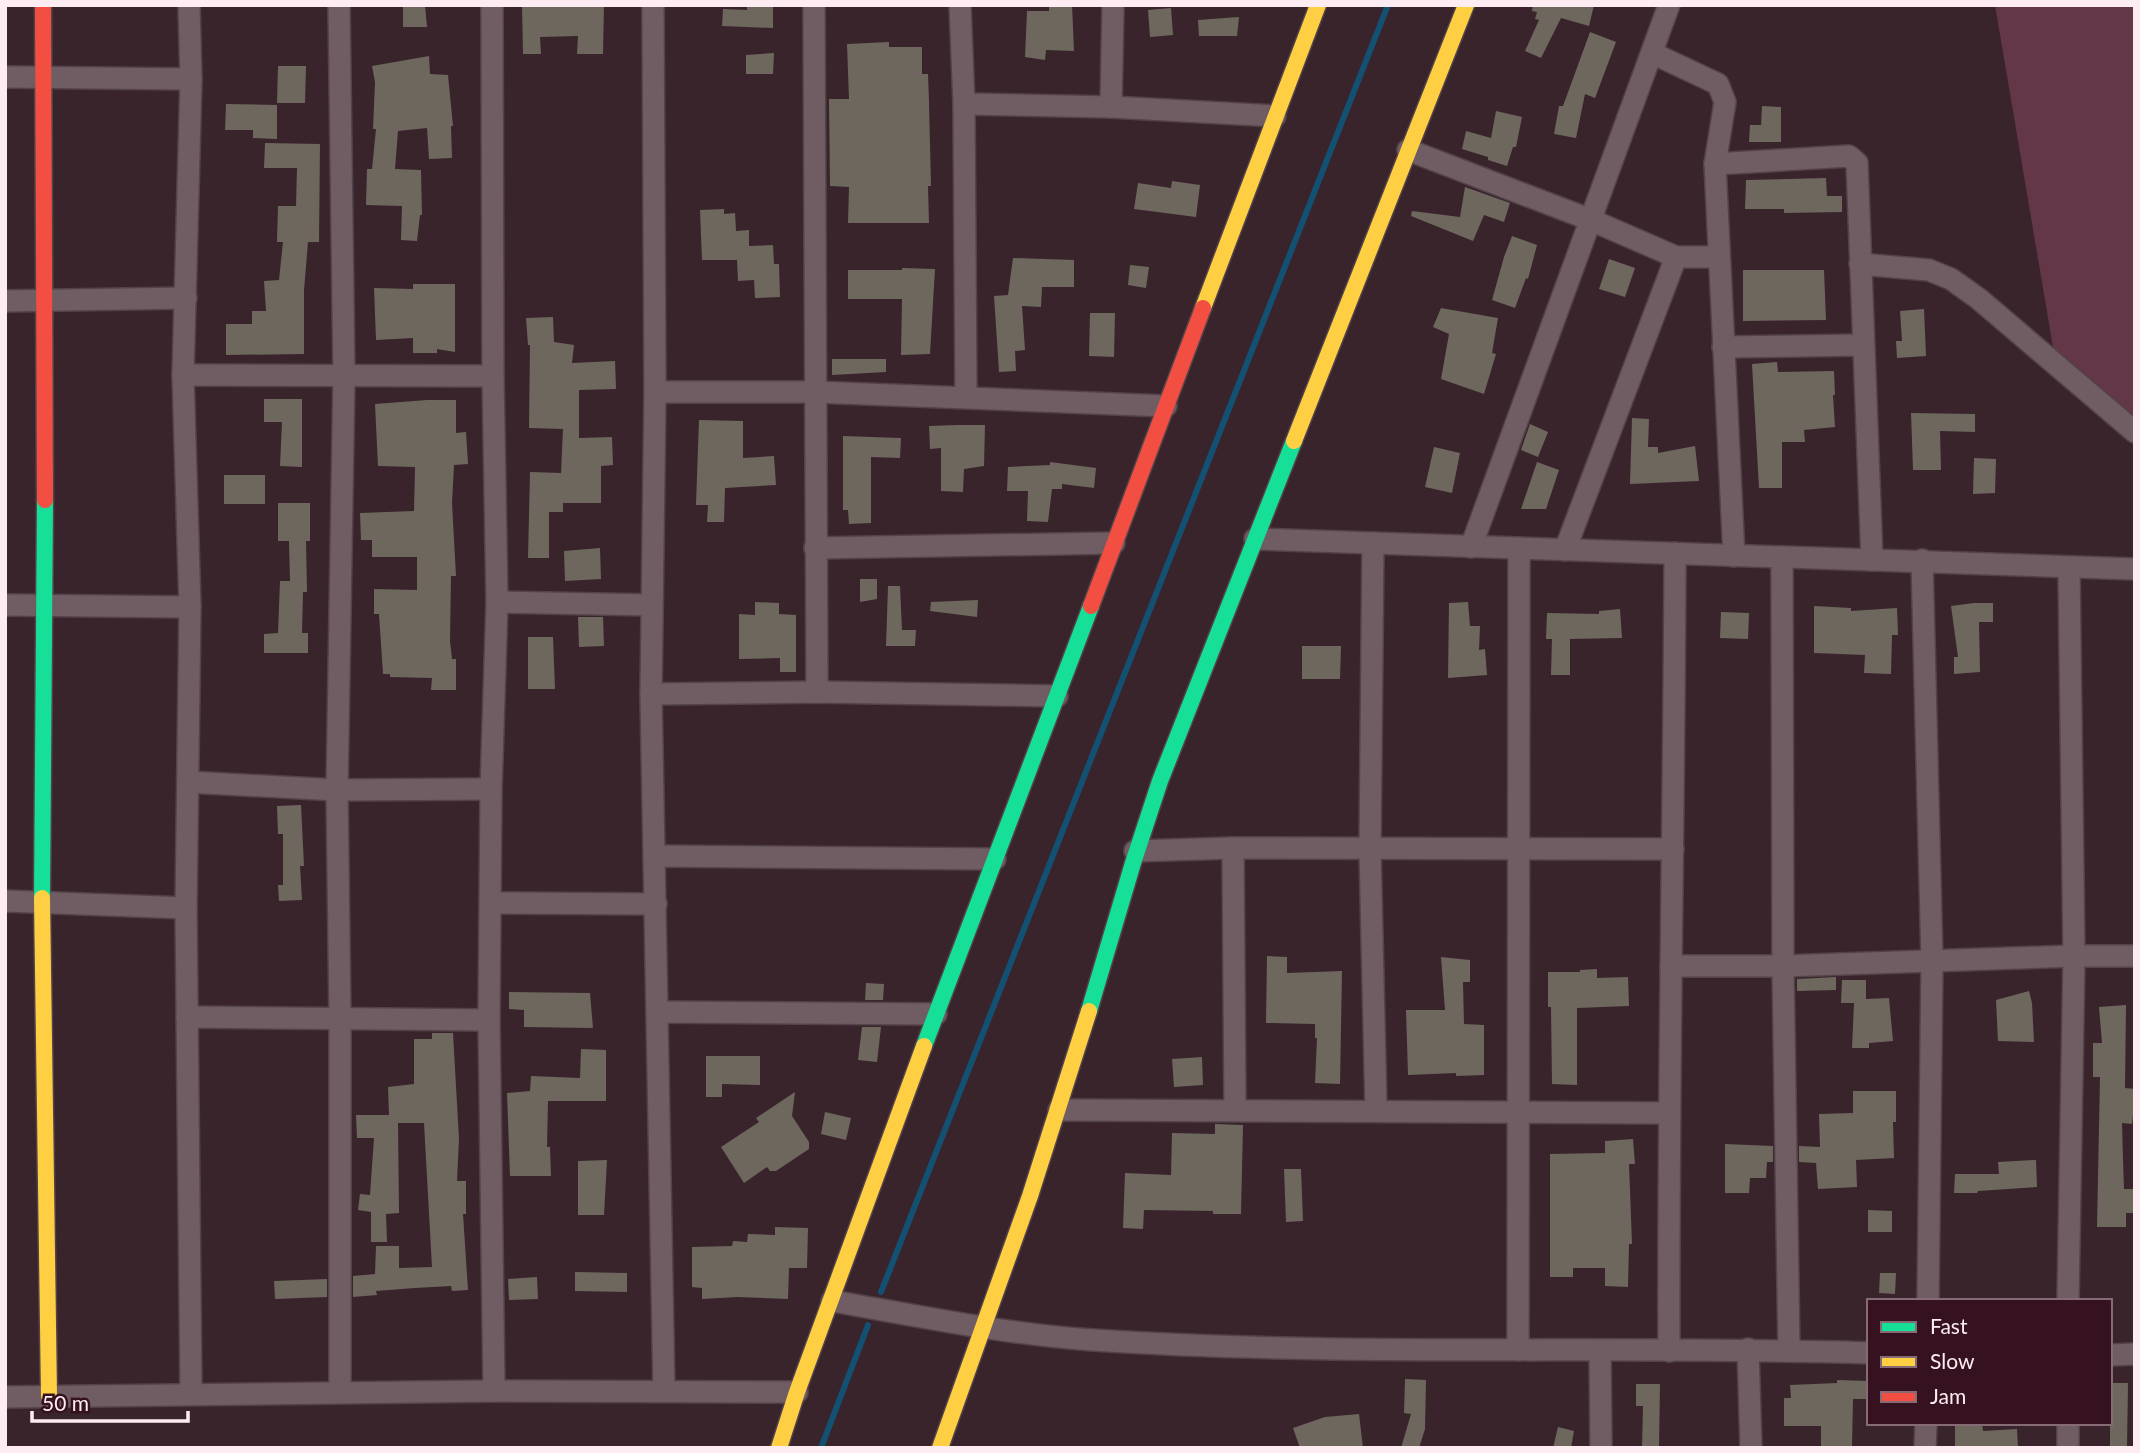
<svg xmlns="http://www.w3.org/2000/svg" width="2140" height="1453" font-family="Lato,sans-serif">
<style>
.green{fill:#633748}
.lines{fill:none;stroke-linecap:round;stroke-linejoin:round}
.stream{stroke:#125172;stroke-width:6}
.building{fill:#6e675e}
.street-casing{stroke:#534349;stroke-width:24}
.fast-casing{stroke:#534349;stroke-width:19}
.slow-casing{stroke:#534349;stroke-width:19}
.jam-casing{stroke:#534349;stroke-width:19}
.street{stroke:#6f5d63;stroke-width:21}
.fast{stroke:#16e098;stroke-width:16}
.slow{stroke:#ffcf43;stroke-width:16}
.jam{stroke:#f24e42;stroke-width:16}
</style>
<rect width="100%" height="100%" fill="#39242c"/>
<polygon class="green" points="1995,5 2135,5 2135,417 2053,347"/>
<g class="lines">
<g class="stream">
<polyline points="881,1292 1388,5"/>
<polyline points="821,1448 868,1325"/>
</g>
</g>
<g class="building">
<polygon points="403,5 425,5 427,27 403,27"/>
<polygon points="522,5 604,5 603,54 577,54 578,36 540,37 541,54 523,54"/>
<polygon points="747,5 773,5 773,28 722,26 723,9 747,10"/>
<polygon points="1049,5 1072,5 1074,51 1046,50 1045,60 1025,57 1027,11 1049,11"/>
<polygon points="1533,5 1594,5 1589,26 1561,18 1541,58 1525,51 1539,20 1535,19 1537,12 1532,11"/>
<polygon points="1171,8 1173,35 1150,37 1148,10"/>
<polygon points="1239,17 1237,36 1199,36 1198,20"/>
<polygon points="1590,32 1616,42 1595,98 1585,94 1576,138 1554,134 1559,106 1563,106"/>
<polygon points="889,42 889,47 922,47 922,74 928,74 929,102 931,186 928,186 929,223 848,223 849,187 830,186 829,99 849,99 847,44"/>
<polygon points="774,53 773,74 746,74 746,55"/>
<polygon points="429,56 430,74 448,75 453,126 451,126 452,158 429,159 427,128 398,131 395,169 421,170 422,215 420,215 417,241 401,240 402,206 366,205 367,169 372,169 376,129 373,129 375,82 372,66"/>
<polygon points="278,66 306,66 305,103 277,103"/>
<polygon points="226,104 277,105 277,139 253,138 253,130 225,130"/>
<polygon points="1762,106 1781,107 1781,142 1749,142 1750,125 1761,125"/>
<polygon points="1496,111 1522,117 1516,147 1513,147 1507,166 1488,160 1488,157 1462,149 1466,131 1491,138"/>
<polygon points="265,143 320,144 319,242 308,242 304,290 304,354 226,355 226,324 252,324 252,311 266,311 264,281 279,280 283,242 277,242 278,206 296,206 297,168 264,168"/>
<polygon points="1826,178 1827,196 1842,196 1842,212 1784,213 1784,209 1745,209 1746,180"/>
<polygon points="1172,181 1200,185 1196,217 1134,209 1138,183 1171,188"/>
<polygon points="1465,187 1510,203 1504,222 1484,215 1473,241 1411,216 1412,211 1460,217"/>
<polygon points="724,209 724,214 735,213 736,231 749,230 749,246 773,245 774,264 779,264 780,297 755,298 754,280 738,281 737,260 702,260 700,210"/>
<polygon points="1512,236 1537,245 1528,279 1526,278 1515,308 1492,300 1504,257"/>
<polygon points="1013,258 1074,260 1074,287 1042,287 1041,307 1022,306 1025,350 1015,351 1016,371 999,372 994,296 1008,295"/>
<polygon points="1609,259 1635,268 1625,297 1599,289"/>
<polygon points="1130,265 1149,267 1146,288 1128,285"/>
<polygon points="902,268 935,269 930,354 901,355 902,299 848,299 848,270 902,270"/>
<polygon points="1743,270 1824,270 1826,320 1743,321"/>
<polygon points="413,284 455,284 455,352 437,349 437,353 413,353 413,338 376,340 374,288 413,289"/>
<polygon points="1441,308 1498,318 1492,353 1496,354 1484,394 1441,379 1449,334 1433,327"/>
<polygon points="1924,309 1926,356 1897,358 1896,341 1902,341 1900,311"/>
<polygon points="1090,313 1115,313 1114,357 1089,356"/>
<polygon points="553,317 554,342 574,345 572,363 615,361 616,389 579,390 579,438 612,437 613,465 601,466 601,503 563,503 563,512 549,512 549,558 528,558 530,472 561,473 563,429 529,428 530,345 528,345 526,318"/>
<polygon points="832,359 886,359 886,372 832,375"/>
<polygon points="1777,362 1778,372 1834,371 1835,395 1833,395 1835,427 1804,430 1805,442 1782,442 1782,488 1759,488 1752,364"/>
<polygon points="264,399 302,399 302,467 280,466 282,422 264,422"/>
<polygon points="427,400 456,400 456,433 466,432 468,464 454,465 452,503 456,576 451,576 450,641 452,659 456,659 456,690 431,690 432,678 390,677 390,674 383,674 379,614 374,614 374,589 417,590 417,557 372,557 372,540 361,540 360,513 414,511 415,467 378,466 375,404"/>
<polygon points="1911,413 1975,414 1975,432 1940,431 1941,470 1913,470"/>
<polygon points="1632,418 1649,419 1648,447 1658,447 1658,453 1695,446 1699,481 1630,484"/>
<polygon points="699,420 743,421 743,458 774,456 776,485 725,488 724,522 707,522 708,505 696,505"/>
<polygon points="1530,424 1548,432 1538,457 1521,450"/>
<polygon points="957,425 985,425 984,466 964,469 963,492 941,491 941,448 930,449 929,426"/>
<polygon points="843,436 901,438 900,458 871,457 871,523 849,524 848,510 843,510"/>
<polygon points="1434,447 1460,453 1452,493 1425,487"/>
<polygon points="1974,458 1996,459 1995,493 1973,494"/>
<polygon points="1050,462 1096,468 1094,488 1062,484 1062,489 1052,489 1048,522 1027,521 1028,491 1007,491 1008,467 1050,465"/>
<polygon points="1537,462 1559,470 1546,509 1521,509"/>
<rect x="224" y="475" width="41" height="29"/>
<polygon points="278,503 310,503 310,541 306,541 307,592 303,592 302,633 308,633 308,653 264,653 264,634 278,633 280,581 290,581 289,541 278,541"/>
<polygon points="600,548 601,579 565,581 564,551"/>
<polygon points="860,579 877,579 877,599 860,602"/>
<polygon points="888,586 900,586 902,630 916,630 915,646 886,646"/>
<polygon points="978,600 977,617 930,611 931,602"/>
<polygon points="755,602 779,603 779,614 796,615 796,672 780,672 780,658 739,659 739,614 755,615"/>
<polygon points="1468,602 1470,626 1480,626 1479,650 1485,649 1487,675 1448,678 1449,603"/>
<polygon points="1974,603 1993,603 1993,622 1979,622 1980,672 1954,674 1954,657 1958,657 1951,606"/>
<polygon points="1814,606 1851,608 1851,611 1897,608 1898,635 1892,635 1891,674 1864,673 1865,655 1814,653"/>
<polygon points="1620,609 1622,638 1570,639 1570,675 1551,675 1552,639 1546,639 1547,613 1599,614 1599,611"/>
<polygon points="1721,612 1749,613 1748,639 1720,638"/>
<polygon points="578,617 603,617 604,646 579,647"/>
<polygon points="528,637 553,637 555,689 528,689"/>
<polygon points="1302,646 1341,646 1340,679 1302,679"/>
<polygon points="301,805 304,866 300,866 302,900 279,901 278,885 283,885 283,834 278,834 277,806"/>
<polygon points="1267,956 1287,957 1287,973 1342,971 1340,1084 1315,1083 1317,1038 1315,1038 1315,1024 1266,1023"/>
<polygon points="1441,957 1470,960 1470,982 1463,982 1464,1024 1484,1025 1484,1075 1456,1076 1456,1073 1408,1075 1406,1010 1445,1010"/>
<polygon points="1597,969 1597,978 1628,977 1629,1006 1577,1008 1577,1085 1552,1084 1551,1007 1548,1007 1548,972 1580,972 1580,970"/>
<polygon points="1836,977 1836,990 1797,991 1797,979"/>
<polygon points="1842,980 1866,980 1866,999 1889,998 1893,1041 1869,1043 1869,1048 1852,1048 1854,1003 1841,1003"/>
<polygon points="866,983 884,984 883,1000 865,1000"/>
<polygon points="2029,991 2032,1003 2034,1042 1998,1041 1996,1000"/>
<polygon points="509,992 590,993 593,1028 524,1027 524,1010 509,1009"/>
<polygon points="2126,1005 2125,1088 2135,1089 2135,1098 2132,1124 2122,1123 2123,1159 2124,1189 2135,1189 2135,1213 2126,1213 2126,1227 2097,1227 2100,1077 2093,1077 2093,1043 2102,1043 2099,1007"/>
<polygon points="862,1027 881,1027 877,1062 858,1060"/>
<polygon points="432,1033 453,1033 459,1139 457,1181 466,1181 466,1214 463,1214 468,1290 452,1291 451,1286 415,1288 376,1291 377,1295 353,1297 353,1276 375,1274 376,1246 399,1246 399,1268 432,1267 424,1123 398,1123 399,1213 386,1214 387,1242 371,1242 371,1212 358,1210 360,1194 370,1195 374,1138 357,1138 356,1115 389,1115 388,1087 414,1084 414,1039 432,1039"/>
<polygon points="581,1049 606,1050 606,1101 548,1101 547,1147 550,1147 551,1176 510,1176 507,1093 530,1091 531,1076 580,1078"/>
<polygon points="706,1056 760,1056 760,1085 722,1084 722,1097 706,1097"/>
<polygon points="1202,1057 1203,1085 1174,1087 1172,1059"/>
<polygon points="1853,1091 1896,1091 1896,1122 1893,1122 1894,1158 1856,1160 1857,1187 1818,1189 1816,1163 1799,1162 1799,1146 1820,1147 1819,1114 1853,1113"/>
<polygon points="795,1092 792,1116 809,1142 809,1149 776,1171 770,1171 767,1167 744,1183 721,1147 759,1122 756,1118"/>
<polygon points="825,1112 851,1118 846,1140 821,1134"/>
<polygon points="1215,1124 1243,1125 1241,1214 1213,1214 1213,1211 1144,1210 1143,1229 1123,1228 1125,1173 1171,1175 1172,1133 1215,1134"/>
<polygon points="1633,1139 1635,1164 1629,1164 1632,1244 1629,1244 1628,1287 1605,1286 1605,1268 1573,1268 1573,1277 1550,1277 1550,1154 1605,1153 1605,1141"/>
<polygon points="1725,1144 1773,1146 1773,1162 1767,1162 1766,1178 1750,1178 1749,1193 1725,1193"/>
<polygon points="607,1160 604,1215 578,1215 578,1161"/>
<polygon points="2036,1160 2037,1187 1978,1191 1977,1193 1954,1193 1955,1174 1999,1174 1998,1162"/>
<polygon points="1284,1169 1301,1169 1303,1221 1286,1222"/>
<polygon points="1868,1210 1892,1211 1892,1232 1868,1232"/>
<polygon points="775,1227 808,1228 807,1268 789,1268 788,1299 738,1297 702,1299 702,1288 692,1287 692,1247 732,1246 733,1241 747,1242 748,1234 775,1235"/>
<polygon points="575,1272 627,1273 627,1292 575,1291"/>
<polygon points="1880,1273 1896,1273 1895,1294 1879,1293"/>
<polygon points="537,1277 538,1299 509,1300 508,1279"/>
<polygon points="327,1279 327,1297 275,1299 274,1281"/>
<polygon points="1405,1379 1426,1380 1425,1429 1419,1448 1401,1448 1411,1414 1404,1413"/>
<polygon points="1837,1380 1869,1381 1869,1399 1853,1399 1852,1446 1821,1446 1821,1426 1784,1426 1784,1398 1791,1398 1790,1385 1837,1383"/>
<polygon points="2110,1383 2128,1383 2127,1448 2110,1448"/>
<polygon points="1636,1384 1660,1384 1659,1448 1642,1448 1643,1406 1636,1406"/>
<polygon points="1359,1414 1363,1448 1300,1448 1293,1428 1325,1417"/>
<polygon points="1955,1423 1982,1423 1983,1431 2017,1429 2018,1448 1955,1448"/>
<polygon points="1558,1427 1574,1431 1571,1448 1553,1448"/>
</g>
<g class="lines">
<defs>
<g id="street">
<polyline points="189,5 191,79 183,375 190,607 186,908 191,1393"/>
<polyline points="339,5 344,376 337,790 340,1019 340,1392"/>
<polyline points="492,5 493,376 497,602 491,789 489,1020 494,1391"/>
<polyline points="653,5 655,392 651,694 664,1391"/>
<polyline points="814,5 817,692"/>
<polyline points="960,5 964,104 966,397"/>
<polyline points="1652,53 1718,84 1725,102 1715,164 1734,556"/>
<polyline points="5,77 191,79"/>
<polyline points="964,104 1111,107 1275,116"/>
<polyline points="1111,107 1113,5"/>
<polyline points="1408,150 1591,220 1676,257 1719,257"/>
<polyline points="1715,164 1849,156 1857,163 1872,560"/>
<polyline points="1860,264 1929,270 1951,279 1979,299 2135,432"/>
<polyline points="5,301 186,298"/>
<polyline points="1723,347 1863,345"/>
<polyline points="183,375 493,376"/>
<polyline points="655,392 815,392 1166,406"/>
<polyline points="1255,539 2135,569"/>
<polyline points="1373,543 1370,850 1376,1110"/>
<polyline points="1471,547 1669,5"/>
<polyline points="815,548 1114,543"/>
<polyline points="1565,550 1676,257"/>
<polyline points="1782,558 1783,966 1789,1351"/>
<polyline points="1922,560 1932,961 1928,1301"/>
<polyline points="497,602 651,605"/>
<polyline points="5,605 190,607"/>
<polyline points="651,694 817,692 1057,696"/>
<polyline points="188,782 337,790 491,789"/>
<polyline points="1233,848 1235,1110"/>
<polyline points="1135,851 1233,848 1673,849"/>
<polyline points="654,856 995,859"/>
<polyline points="5,901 186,908"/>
<polyline points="491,903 656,904"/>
<polyline points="1671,966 1783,966 2074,956 2135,956"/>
<polyline points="657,1012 936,1014"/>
<polyline points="187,1017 489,1020"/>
<polyline points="1059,1110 1668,1113"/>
<path d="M832 1301C918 1316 1005 1334 1093 1340 1351 1357 1610 1345 1869 1353"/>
<polyline points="2068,1301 2074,956 2069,567"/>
<polyline points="1748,1349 1751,1448"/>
<polyline points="1518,1350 1519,549"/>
<polyline points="1600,1351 1601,1448"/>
<path d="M1669 1351C1668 1085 1674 819 1675 553"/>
<polyline points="2110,1355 2135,1354"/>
<polyline points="5,1397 494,1391 797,1392"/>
<polyline points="2068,1423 2068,1448"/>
<polyline points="1925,1448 1926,1423"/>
</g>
<g id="fast">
<polyline points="42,898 45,500"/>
<polyline points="1089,1011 1133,863 1160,781 1294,441"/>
<polyline points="924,1046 1091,606"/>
</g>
<g id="slow">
<polyline points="1203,308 1318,5"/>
<polyline points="1294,441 1466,5"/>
<polyline points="42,898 49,1396"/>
<polyline points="779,1448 797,1392 924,1046"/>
<polyline points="940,1448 1030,1196 1089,1011"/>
</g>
<g id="jam">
<polyline points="43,5 45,500"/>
<polyline points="1091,606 1203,308"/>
</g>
</defs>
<use href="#street" class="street-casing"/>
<use href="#fast" class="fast-casing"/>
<use href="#slow" class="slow-casing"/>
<use href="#jam" class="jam-casing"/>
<use href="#street" class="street"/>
<use href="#fast" class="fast"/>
<use href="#slow" class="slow"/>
<use href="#jam" class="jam"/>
</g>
<rect width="2140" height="1453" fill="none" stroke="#fdedf2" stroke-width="14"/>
<rect x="1867" y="1299" width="245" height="126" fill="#361221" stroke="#866a75" stroke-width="2"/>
<rect x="1881" y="1322" width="35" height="10" fill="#16e098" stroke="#866a75" stroke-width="2"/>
<text x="1930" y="1334" font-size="21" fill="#fdedf2">Fast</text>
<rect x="1881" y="1357" width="35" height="10" fill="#ffcf43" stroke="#866a75" stroke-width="2"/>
<text x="1930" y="1369" font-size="21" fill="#fdedf2">Slow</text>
<rect x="1881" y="1392" width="35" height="10" fill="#f24e42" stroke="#866a75" stroke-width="2"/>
<text x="1930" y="1404" font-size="21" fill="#fdedf2">Jam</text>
<path d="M32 1411v10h156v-10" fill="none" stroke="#fdedf2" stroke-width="3.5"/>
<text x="42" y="1411" font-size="21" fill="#fdedf2" stroke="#361221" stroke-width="5" paint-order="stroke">50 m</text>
</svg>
